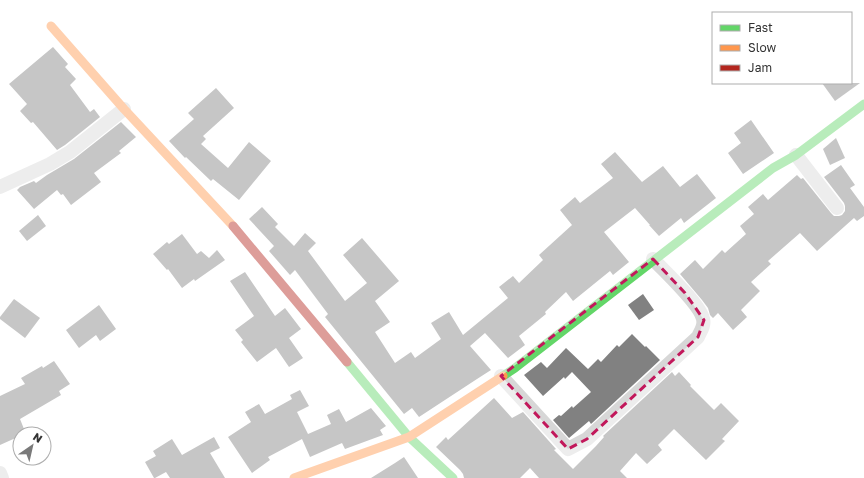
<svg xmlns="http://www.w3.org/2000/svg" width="864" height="478" font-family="'Golos Text',sans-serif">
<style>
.building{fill:#818181}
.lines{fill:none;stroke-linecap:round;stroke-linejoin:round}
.street{stroke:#d7d7d7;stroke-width:14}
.fast{stroke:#63d668;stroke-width:9}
.slow{stroke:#ff974d;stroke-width:9}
.jam{stroke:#b3261e;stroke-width:9}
.marked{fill:none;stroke:#c2185b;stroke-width:3;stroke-dasharray:8 5;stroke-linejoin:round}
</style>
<rect width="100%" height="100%" fill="#fff"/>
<g class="building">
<polygon points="53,47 68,64 65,67 76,79 70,85 90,112 94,109 100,117 65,145 57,150 33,122 31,123 20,111 27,104 9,84"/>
<polygon points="822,83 860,83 835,101"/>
<polygon points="216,88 234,108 203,136 206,139 201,144 228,168 249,142 271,161 239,200 213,179 211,181 186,157 185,158 169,141 194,119 188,113"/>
<polygon points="751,120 774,153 743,174 728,153 741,143 734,133"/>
<polygon points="121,122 136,137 119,151 121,153 94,173 101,182 71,205 63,194 61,195 57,190 34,209 17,190 20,187 34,181 36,183 47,175 74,159"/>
<polygon points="836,138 845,158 830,165 823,149"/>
<polygon points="615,152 642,182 663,166 680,187 697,174 716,198 684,223 681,218 659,236 649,225 650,225 635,208 604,232 629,262 613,275 610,271 573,301 566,292 545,312 546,314 519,336 525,345 508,358 485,333 470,346 491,370 477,379 419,417 412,408 404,414 325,317 328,314 295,270 290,275 269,251 274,246 249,219 262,207 278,224 275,227 294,246 305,233 316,243 308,251 345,301 367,283 343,255 362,238 399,281 375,301 390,322 375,332 395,363 411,352 415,358 441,339 431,323 449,312 463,335 508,298 499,287 513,276 519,283 543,260 539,255 572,225 560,210 575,197 580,203 613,178 601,164"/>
<polygon points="841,165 855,185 850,188 864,207 864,216 857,221 854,218 817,251 800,233 768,261 771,264 751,282 760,291 741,310 747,317 733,330 718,313 713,318 710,315 708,308 702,300 680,274 695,260 703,269 722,250 725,253 746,234 740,226 754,214 748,207 763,194 768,200 797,175 801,179 803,178 831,213 834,216 839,216 842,215 845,211 845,206 844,203 824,177"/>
<polygon points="38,215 46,226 27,241 19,231"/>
<polygon points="182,234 197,254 201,251 209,258 217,250 225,260 195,281 194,279 182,288 168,269 167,270 153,254 167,242 169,244"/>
<polygon points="245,272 275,316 285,308 301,329 289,338 303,358 289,367 276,348 257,362 241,342 243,340 235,330 254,316 230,281"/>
<polygon points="643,294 654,310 639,320 628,305"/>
<polygon points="14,299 40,318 25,338 0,319 0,317"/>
<polygon points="99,305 116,329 100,341 96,335 79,348 66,330"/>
<polygon points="632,334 645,347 646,346 660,360 591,424 589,421 569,438 553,420 559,415 561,416 572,406 573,408 591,392 572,372 565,379 564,377 543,396 524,375 541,362 547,368 566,348 588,369 598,359 601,362 617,345 619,347"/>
<polygon points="54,361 70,384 59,391 61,395 20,419 26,434 20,434 20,436 0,445 0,396 25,384 21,378 42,366 43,368"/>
<polygon points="672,372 675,376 679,372 691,385 690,386 714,410 721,403 739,421 722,439 725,441 706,460 674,429 658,445 662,450 647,464 636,453 620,471 627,478 539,478 530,468 520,478 464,478 463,474 460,470 436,447 446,437 448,440 494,398 512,418 523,412 556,449 554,450 573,469 596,446 604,437 603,436"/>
<polygon points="300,390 309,406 297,412 308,434 331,424 327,415 339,409 346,422 371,408 386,426 380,430 383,435 345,449 342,443 310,457 302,439 268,457 270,460 252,473 228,437 251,422 245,412 259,404 265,414 292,399 290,395"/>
<polygon points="214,437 220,448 210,453 225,478 170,478 166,472 155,478 154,478 145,462 156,456 153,451 172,439 182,455"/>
<polygon points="404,457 418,478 371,478 395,463"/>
</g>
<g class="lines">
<g class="street">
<polyline points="796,155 837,208"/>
<polyline points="0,187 50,164 70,152 124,109"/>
<path d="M501 376 568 449 587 439 698 337C700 332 705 326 703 319 700 304 665 272 653 259"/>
<polyline points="0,473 2,478"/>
</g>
<g class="fast">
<polyline points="347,362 409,437 453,478"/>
<polyline points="503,376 515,368 773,168 796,155 864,104"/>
</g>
<g class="slow">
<polyline points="51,26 124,109 233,226"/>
<polyline points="294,478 409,437 503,376"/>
</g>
<polyline class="jam" points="233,226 347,362"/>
</g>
<path d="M0 0H864V478H0ZM653 259 685 293 704 320 698 337 587 439 568 449 501 376Z" fill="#fff" fill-opacity=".55" fill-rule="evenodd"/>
<path class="marked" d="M653 259 685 293 704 320 698 337 587 439 568 449 501 376Z"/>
<rect x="712" y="12" width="140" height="72" fill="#ffffff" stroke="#adadad"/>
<rect x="720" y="25" width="20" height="6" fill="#63d668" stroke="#adadad"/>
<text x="748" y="32" font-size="12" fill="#333333">Fast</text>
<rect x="720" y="45" width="20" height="6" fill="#ff974d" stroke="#adadad"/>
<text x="748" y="52" font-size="12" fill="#333333">Slow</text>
<rect x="720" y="65" width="20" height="6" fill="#b3261e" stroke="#adadad"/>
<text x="748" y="72" font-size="12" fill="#333333">Jam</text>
<g transform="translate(32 446) rotate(34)"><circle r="19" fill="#ffffff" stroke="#adadad"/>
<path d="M0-3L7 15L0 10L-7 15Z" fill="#7a7a7a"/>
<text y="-6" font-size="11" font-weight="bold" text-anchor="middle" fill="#333333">N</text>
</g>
</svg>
